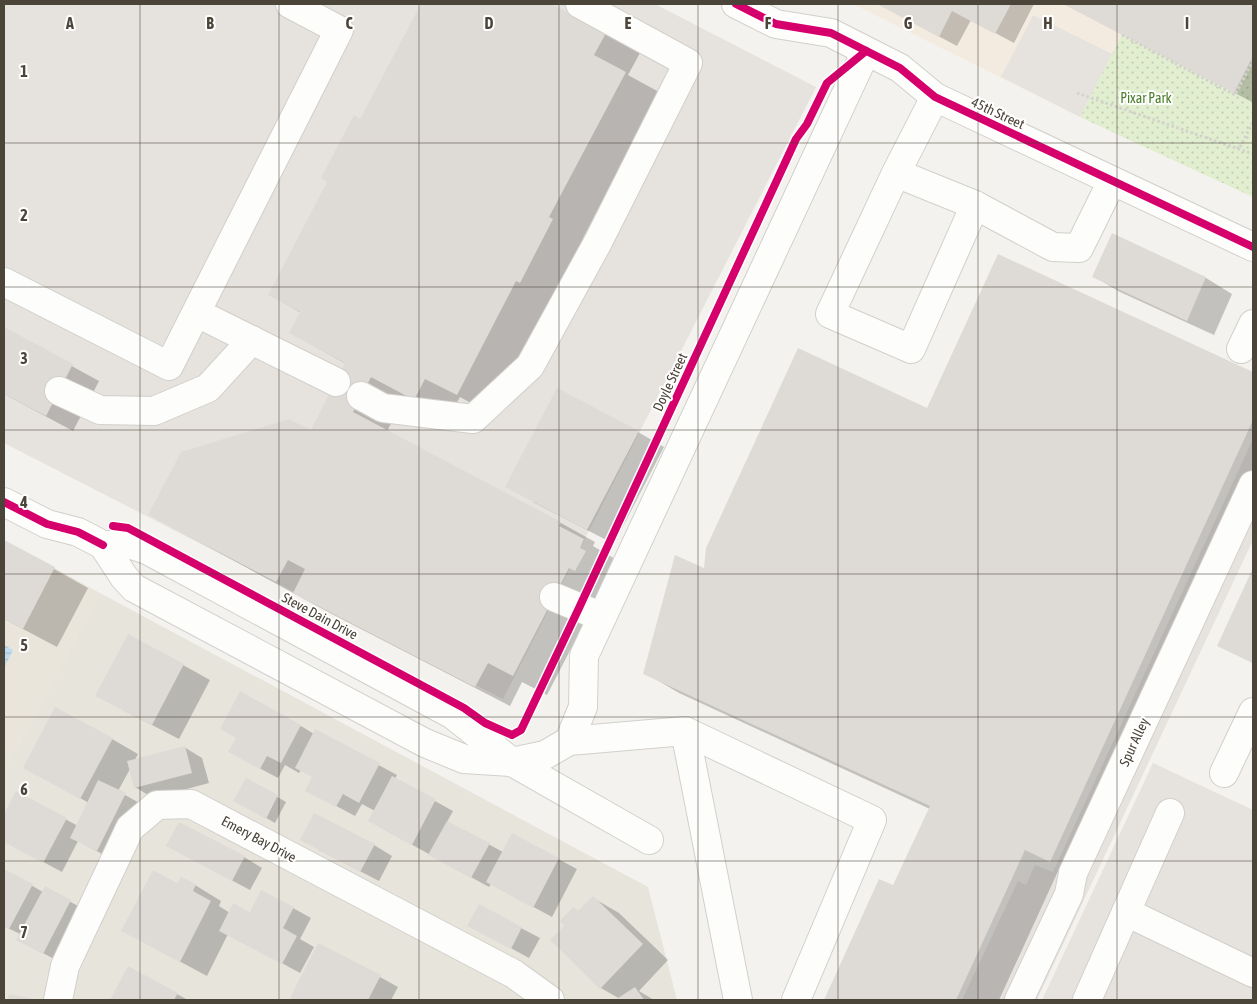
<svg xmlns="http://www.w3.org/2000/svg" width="1257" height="1004" font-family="'Asap Condensed',sans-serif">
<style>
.residential{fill:#e7e4dc}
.commercial{fill:#f3ebdf}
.industrial{fill:#e6e2de}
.education{fill:#eae5da}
.garden{fill:url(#garden-dots)}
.parking{fill:#e6e3df}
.water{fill:url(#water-rules)}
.shadow{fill:#0003}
.building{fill:#dedbd6}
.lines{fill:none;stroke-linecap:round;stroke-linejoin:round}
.minor-casing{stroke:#d2d0cb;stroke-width:30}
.path{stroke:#d3d2cc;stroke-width:3;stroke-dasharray:2.5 2.5;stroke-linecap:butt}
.minor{stroke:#fdfdfc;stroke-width:28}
.cycleway-casing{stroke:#fff;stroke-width:11}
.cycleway{stroke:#d6006c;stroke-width:8}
.grid{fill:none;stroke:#4b4439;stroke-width:1;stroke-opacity:0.55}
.labels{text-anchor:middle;stroke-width:4;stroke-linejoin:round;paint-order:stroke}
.park-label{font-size:14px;fill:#4a7f2a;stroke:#fff}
.street-label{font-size:14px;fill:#4b4439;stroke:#fff}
.grid-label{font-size:16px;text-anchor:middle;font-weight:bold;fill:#4b4439;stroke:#fff;stroke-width:4;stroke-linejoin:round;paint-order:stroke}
</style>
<defs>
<pattern id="garden-dots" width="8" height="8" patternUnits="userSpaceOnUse" patternTransform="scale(1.25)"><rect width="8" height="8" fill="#e1eecf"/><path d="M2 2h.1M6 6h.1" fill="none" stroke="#c3cdb2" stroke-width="1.8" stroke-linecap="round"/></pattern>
<pattern id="water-rules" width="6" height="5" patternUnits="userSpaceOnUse" patternTransform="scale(1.25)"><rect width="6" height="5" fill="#c0ddf1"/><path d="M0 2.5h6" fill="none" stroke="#a6bfcf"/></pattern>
</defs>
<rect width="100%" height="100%" fill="#f4f2ee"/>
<polygon class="residential" points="100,593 648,887 677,1000 4,1000 4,771"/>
<polygon class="commercial" points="853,4 1253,4 1253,197 1080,117"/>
<g class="industrial">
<polygon points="4,4 655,4 816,87 503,699 4,443"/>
<polygon points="1153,763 1253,810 1253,1000 1042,1000"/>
</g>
<polygon class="education" points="4,540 100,593 4,771"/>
<polygon class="garden" points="1122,35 1235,94 1253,60 1253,197 1080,117"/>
<g class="parking">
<polygon points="4,4 307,4 338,22 156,379 4,298"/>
<polygon points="1033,15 1112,54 1080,117 1001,77"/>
<polygon points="1253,439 1253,540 1037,1000 962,1000 1018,881 1026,885 1035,865 1053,872"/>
</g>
<polygon class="water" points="4,645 13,650 4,668"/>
<g class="shadow">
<polygon points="422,4 549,4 640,53 628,75 659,92 583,238 587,240 554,302 551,300 491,414 460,397 448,418 406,396 387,431 561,523 595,542 593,546 617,560 547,695 522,682 510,706 328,612 150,515 311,432 346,364 291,333 301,313 270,295"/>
<polygon points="878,4 1034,4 1014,43 971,20 957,46"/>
<polygon points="1064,4 1253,4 1253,100 1252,102"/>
<polygon points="1112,235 1206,278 1232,294 1214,335 1120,292 1093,276"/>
<polygon points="998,255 1253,374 1253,513 1085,880 1059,869 999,1000 825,1000 880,881 894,887 930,809 679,693 645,673 705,570 928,410"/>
<polygon points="4,329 99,381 73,431 4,394"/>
<polygon points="638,432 664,447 614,544 533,502"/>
<polygon points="4,541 88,588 57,647 4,619"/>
<polygon points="1253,571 1253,663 1219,646"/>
<polygon points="129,635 210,680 179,739 123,710"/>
<polygon points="301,726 314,734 316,731 397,775 395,779 453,811 447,822 503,852 513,835 577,869 552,917 491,884 489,887 387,831 375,811 362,804 355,816 325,800 314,777 301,770 299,773 285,765 278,778 248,762"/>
<polygon points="112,739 138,754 135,760 184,747 202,758 209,783 153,798 135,787 130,769 118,791 143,805 115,861 78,841 62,872 4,841 4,817 17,793 78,826 89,803 51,782"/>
<polygon points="247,779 286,802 275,823 235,800"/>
<polygon points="374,845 392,856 379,881 319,850"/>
<polygon points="186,856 244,857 262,868 250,890"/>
<polygon points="4,870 43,892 45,888 89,912 62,963 35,949 20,934 4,926"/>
<polygon points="178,885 195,885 221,901 219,906 230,913 251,913 293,908 311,918 300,939 314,947 300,973 228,934 207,976 123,931"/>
<polygon points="593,898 619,913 668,960 639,991 654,1000 618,1000 620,999 601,988 566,926 573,908 579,912"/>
<polygon points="479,906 540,938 529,958 487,935"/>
<polygon points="128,968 177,994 188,1000 112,1000"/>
<polygon points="380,977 398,987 391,1000 296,1000 292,997"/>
</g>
<g class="building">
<polygon points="421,4 552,4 606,33 594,55 626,72 549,217 553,219 520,283 516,281 457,395 425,379 414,400 371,377 353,412 561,522 559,526 584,539 580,548 586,551 575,571 569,568 513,676 488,663 475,687 293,593 305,569 288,560 276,582 148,515 181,452 289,419 311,430 345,363 289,333 300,312 268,295 327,182 321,178 354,115 360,119"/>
<polygon points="877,4 1011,4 995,34 952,11 939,37"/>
<polygon points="1063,4 1253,4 1253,56 1234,93"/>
<polygon points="1112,233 1206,277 1187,321 1092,277"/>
<polygon points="998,254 1253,372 1253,420 1050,862 1025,850 956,1000 824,1000 879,879 893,885 930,806 643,674 675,555 704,568 706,548 798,348 927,408"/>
<polygon points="4,327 73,364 46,416 4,394"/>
<polygon points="557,388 639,431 587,530 505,487"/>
<polygon points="4,540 55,567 23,629 4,619"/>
<polygon points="1253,568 1253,663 1217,646"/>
<polygon points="128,634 184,664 152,725 95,696"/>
<polygon points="240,691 301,725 281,763 267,756 260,769 228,752 236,738 220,729"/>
<polygon points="55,707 113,738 80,799 23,768"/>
<polygon points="315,729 380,763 359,803 343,794 336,807 305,791 312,777 295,768"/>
<polygon points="185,746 192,773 134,788 127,761"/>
<polygon points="392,776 436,799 412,845 368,821"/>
<polygon points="246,778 278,795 266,819 233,801"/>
<polygon points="98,780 126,793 97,851 70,838"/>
<polygon points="16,791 67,818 43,863 4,842 4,814"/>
<polygon points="314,813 375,844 360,872 300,840"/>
<polygon points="447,821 490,843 471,878 428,855"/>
<polygon points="179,822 245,856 232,881 166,846"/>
<polygon points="512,833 559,858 533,908 486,882"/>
<polygon points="4,869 33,884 9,929 4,926"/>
<polygon points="153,870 177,883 181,877 196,884 193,891 211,901 180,962 121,931"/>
<polygon points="45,886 71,900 43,954 16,940"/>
<polygon points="261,890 294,907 283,928 297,936 282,964 219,931 233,903 250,912"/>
<polygon points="593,896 643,944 600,989 550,940 564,926 560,921 573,907 578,911"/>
<polygon points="479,904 522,927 511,949 467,926"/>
<polygon points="318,943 381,975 368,1000 294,1000 290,998"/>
<polygon points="128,966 178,993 174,1000 110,1000"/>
<polygon points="635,987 644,1000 615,1000"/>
<polygon points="9,994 33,999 33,1000 7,1000"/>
</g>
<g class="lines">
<defs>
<g id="minor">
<polyline points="736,4 776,24 831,33 900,68 935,97 1253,247"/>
<polyline points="896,173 975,205 911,349 830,314 896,173 935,97"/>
<polyline points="975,205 1053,247 1079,248 1112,181"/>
<polyline points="4,282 169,366 339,30 290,4"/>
<polyline points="197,313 336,382"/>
<polyline points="1241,349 1253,324"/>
<polyline points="59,391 100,410 154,411 208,388 252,340"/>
<polyline points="361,396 383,408 473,419 530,366 598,242 688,63 580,4"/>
<polyline points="4,502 47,524 78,532 103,545 132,545 147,550 453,715 512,762 649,840"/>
<polyline points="103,545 124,577 134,588 425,743 464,759 512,762 545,755 569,741 583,707 584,656 866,51"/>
<polyline points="554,597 602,617"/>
<polyline points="685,731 738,1000"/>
<polyline points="569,741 685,731 872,820 796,1000"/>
<polyline points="1224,773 1253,712"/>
<polyline points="1170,813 1126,912 1253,973"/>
<polyline points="58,1000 65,966 130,828 157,805 191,804 514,974 550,1000"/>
<polyline points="1019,1000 1069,894 1073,873 1253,485"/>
<polyline points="1087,1000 1126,912"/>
</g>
</defs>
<use href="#minor" class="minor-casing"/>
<g class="path">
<polyline points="1122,35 1235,95 1253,60"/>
<polyline points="1077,93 1253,154"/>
<polyline points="1240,147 1253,122"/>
</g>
<use href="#minor" class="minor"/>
<defs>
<g id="cycleway">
<polyline points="736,4 776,24 831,33 900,68 935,97 1253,247"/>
<polyline points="4,502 47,524 78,532 103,545"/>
<polyline points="113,526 128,528 464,708 485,723 512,735 521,730 579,608 796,139 807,124 827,83 866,51"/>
</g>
</defs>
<use href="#cycleway" class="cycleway-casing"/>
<use href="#cycleway" class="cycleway"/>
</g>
<path class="grid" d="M140 4V1000M279 4V1000M419 4V1000M559 4V1000M698 4V1000M838 4V1000M978 4V1000M1117 4V1000M4 143H1253M4 287H1253M4 430H1253M4 574H1253M4 717H1253M4 861H1253"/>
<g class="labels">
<g class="park-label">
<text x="1146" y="103">Pixar Park</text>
</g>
<g class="street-label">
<text transform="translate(998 113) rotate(25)" y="5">45th Street</text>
<text transform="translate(670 382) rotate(-65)" y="5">Doyle Street</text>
<text transform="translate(320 616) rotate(28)" y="5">Steve Dain Drive</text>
<text transform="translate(1134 742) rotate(-65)" y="5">Spur Alley</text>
<text transform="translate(259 839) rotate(28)" y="5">Emery Bay Drive</text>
</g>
</g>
<g class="grid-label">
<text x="70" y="29">A</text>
<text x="210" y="29">B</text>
<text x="349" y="29">C</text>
<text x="489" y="29">D</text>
<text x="628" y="29">E</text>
<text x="768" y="29">F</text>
<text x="908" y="29">G</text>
<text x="1048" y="29">H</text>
<text x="1187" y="29">I</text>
<text x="24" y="77">1</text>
<text x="24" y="221">2</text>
<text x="24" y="364">3</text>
<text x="24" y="508">4</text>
<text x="24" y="651">5</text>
<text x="24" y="795">6</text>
<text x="24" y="938">7</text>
</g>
<rect width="1257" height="1004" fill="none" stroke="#4b4439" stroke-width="10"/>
</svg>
